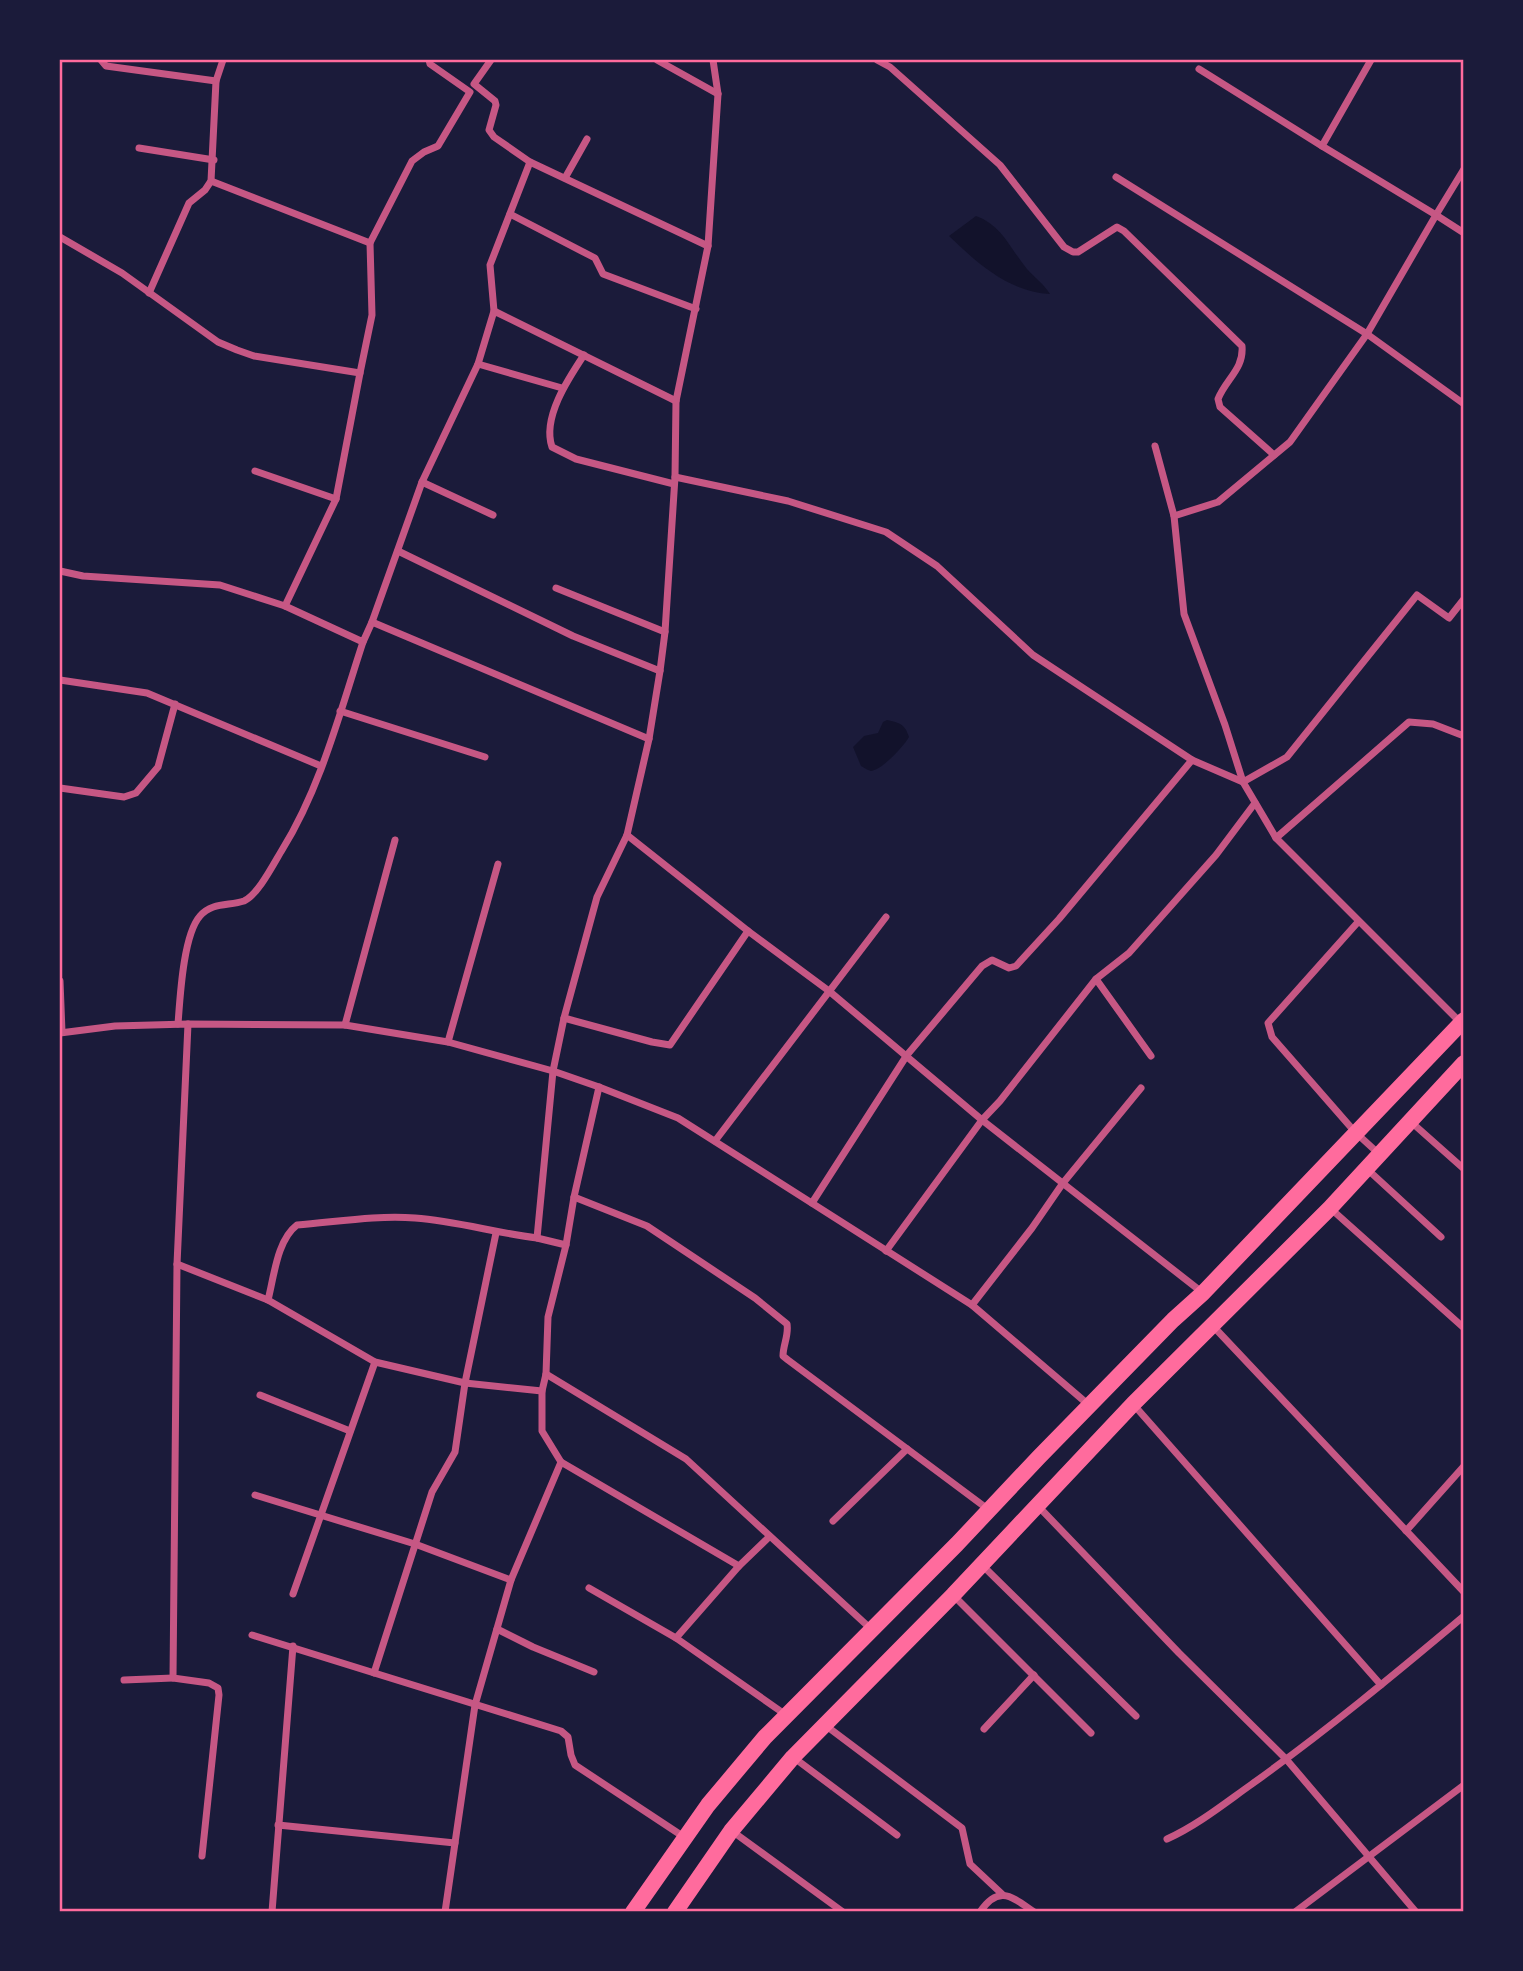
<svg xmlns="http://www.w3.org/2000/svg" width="1523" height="1971" font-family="'Work Sans',sans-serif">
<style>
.water{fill:#12122b}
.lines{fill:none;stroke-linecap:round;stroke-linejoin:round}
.minor{stroke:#c65784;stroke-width:7}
.trunk{stroke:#ff6b9d;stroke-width:16}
.neatline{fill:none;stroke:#ff6b9d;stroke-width:2.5}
</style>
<rect width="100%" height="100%" fill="#1b1b3a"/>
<g class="water">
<path d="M976 216C1002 225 1011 250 1027 269 1035 278 1044 284 1050 294 1009 292 977 263 949 236Z"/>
<path d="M887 720C900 723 905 724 909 737 904 746 882 770 871 771 869 771 863 767 861 766L853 747 864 736 878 733 883 722Z"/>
</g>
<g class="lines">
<g class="minor">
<polyline points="101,60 106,66 216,81"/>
<polyline points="491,60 474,84 495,101 496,105 489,130 494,137 530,162 708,246"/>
<polyline points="657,60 718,94"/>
<path d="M877 60 890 67 1000 165 1064 247 1073 252H1078L1117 227 1124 231 1242 346C1244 369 1226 379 1218 399L1220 407 1274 455"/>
<polyline points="1371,60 1322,146 1436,215 1464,169"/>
<polyline points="1199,69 1322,146"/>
<polyline points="139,148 214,160"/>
<polyline points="1116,177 1367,334 1464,404"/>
<polyline points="565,178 587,139"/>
<polyline points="211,181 370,243"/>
<polyline points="510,214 595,258 603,274 696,309"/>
<polyline points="60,237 122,273 218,342 237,350 254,356 360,373 336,499 285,606"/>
<polyline points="149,293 189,203 205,190 211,181 216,81 223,60"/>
<polyline points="494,311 490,265 530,162"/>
<path d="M584 355C568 379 542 418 552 447L576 459 674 484"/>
<polyline points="478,364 562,388"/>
<polyline points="360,373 372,315 370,243 412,161 424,152 438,146 470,92 430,64 429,60"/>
<polyline points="1155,446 1174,516 1184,614 1225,725 1243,782 1287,757 1417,595 1449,618 1464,599"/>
<polyline points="255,471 336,499"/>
<polyline points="675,477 788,501 886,532 937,566 1033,655 1192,760 1243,782 1276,838 1461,1023"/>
<polyline points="422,482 493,515"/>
<polyline points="1174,516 1218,502 1290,442 1367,334 1436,215 1464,233"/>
<polyline points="398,551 573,636 660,671"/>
<polyline points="60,571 83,576 220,585 285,606 363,642 372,622 649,739"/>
<polyline points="556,588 665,632"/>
<polyline points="372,622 422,482 478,364 494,311 676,401"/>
<polyline points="60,680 147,693 321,766"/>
<polyline points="340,711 485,757"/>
<polyline points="60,788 124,797 136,793 158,767 175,704"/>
<polyline points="627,835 748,931 829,991 982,1120 1203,1293"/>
<polyline points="1276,838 1409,722 1433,724 1464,736"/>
<polyline points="1358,922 1268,1023 1272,1037 1355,1132 1378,1153"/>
<polyline points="1096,979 1151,1056"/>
<polyline points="60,981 62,1032"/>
<polyline points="564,1018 652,1042 670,1045 748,931"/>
<path d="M178 1024C180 999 183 935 200 916 212 902 229 906 244 901 258 895 274 863 282 850 321 787 340 712 363 642"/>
<polyline points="188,1024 177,1264 173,1678 209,1683 218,1688 219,1695 202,1856"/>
<polyline points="345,1025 395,840"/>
<polyline points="60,1033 115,1026 188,1024 345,1025 448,1042 553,1071 599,1087 678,1118 972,1305 1090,1406"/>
<polyline points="448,1042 498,864"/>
<polyline points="1410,1121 1464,1169"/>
<polyline points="715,1141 886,917"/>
<polyline points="1367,1169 1441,1237"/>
<path d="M574 1197 647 1226 755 1298 787 1324C789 1335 783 1345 783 1356L788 1360 989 1510"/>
<polyline points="812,1203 907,1055 982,966 992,960 1009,968 1016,966 1059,919 1192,760"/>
<polyline points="1330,1208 1464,1328"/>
<polyline points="566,1245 574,1197 599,1087"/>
<polyline points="886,1251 982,1120 1000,1101 1096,979 1129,953 1216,855 1255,803"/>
<polyline points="177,1264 268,1300 375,1362 465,1383 542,1391"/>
<path d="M268 1300C274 1277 277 1240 297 1225 336 1222 376 1215 415 1218 456 1221 496 1233 537 1238"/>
<polyline points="972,1305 1032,1228 1063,1183 1141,1088"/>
<polyline points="1212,1325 1464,1592"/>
<polyline points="546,1374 686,1459 871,1629"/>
<polyline points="260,1395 350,1431"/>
<polyline points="1133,1404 1381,1685"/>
<polyline points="561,1462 542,1431 542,1391 546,1374 548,1317 566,1245 537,1238 553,1071 564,1018 597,897 627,835 649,739 660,671 665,632 675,477 676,401 708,246 718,94 713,60"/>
<polyline points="255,1495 415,1544 511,1580"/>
<polyline points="1038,1506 1179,1653 1286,1759 1416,1912"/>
<polyline points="833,1521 907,1449"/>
<polyline points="1406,1531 1464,1466"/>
<polyline points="982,1565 1136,1716"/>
<polyline points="589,1588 676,1638 739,1566 769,1537"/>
<polyline points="293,1594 375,1362"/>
<polyline points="953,1595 1091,1733"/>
<polyline points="497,1629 533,1647 594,1672"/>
<polyline points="252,1635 561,1731 568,1737 571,1755 575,1765 684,1837"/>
<polyline points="676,1638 786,1715"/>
<polyline points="374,1673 432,1492 455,1452 465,1383 496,1233"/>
<polyline points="124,1680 173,1678"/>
<polyline points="825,1725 962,1828 970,1864 1002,1894"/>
<polyline points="984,1729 1034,1675"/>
<polyline points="793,1757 897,1835"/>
<polyline points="278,1825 455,1843"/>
<polyline points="732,1831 843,1912"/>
<path d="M1167 1839C1198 1825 1225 1803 1252 1784 1326 1731 1395 1674 1464 1616"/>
<polyline points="272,1912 293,1646"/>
<polyline points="445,1912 475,1705 511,1580 561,1462 739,1566"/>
<path d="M980 1912C999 1884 1012 1897 1034 1912"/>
<polyline points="1295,1912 1464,1785"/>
</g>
<g class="trunk">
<polyline points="633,1912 708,1805 765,1737 957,1544 1039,1457 1173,1320 1203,1293 1464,1020"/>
<polyline points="675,1912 731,1831 793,1757 953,1595 1133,1404 1330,1208 1464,1063"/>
</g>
</g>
<rect width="1523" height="1971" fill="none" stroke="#1b1b3a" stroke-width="122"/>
<rect x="61" y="61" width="1401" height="1849" class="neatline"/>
</svg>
